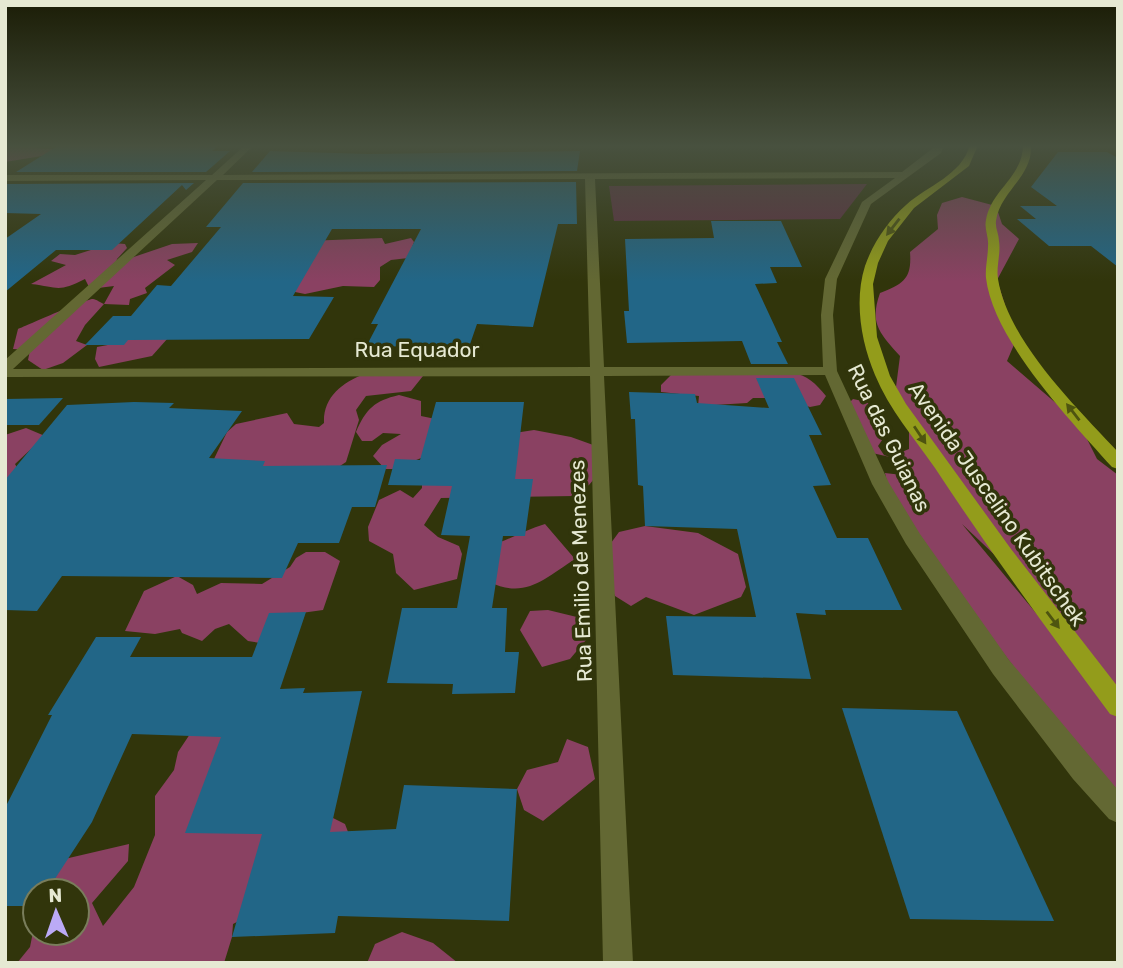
<svg xmlns="http://www.w3.org/2000/svg" width="1123" height="968" font-family="Rubik,sans-serif">
<style>
.green{fill:#5f2e44}
.forest{fill:#8a4162}
.building{fill:#226687}
.lines{fill:none;stroke-linecap:round;stroke-linejoin:round}
.street{fill:#636833;fill-rule:evenodd}
.primary{fill:#939c1b;fill-rule:evenodd}
.oneway{fill:#4e5410}
.labels{text-anchor:middle;stroke-width:7;stroke-linejoin:round;paint-order:stroke}
.street-label{font-size:21px;fill:#e6e9d3;stroke:#31350b}
</style>
<rect width="100%" height="100%" fill="#31350b"/>
<polygon class="green" points="867,184 840,219 614,221 609,186"/>
<g class="forest">
<polygon points="12,145 40,145 36,148 53,149 48,155 5,162 5,147"/>
<path d="M962 197 996 206 1002 224 1019 239 997 280 1016 340 1007 361 1079 423 1097 459 1118 475V699L1000 560 962 524 1118 712V803L965 603 888 487 885 473 902 475 890 457 872 453 849 403 853 399 867 402 889 430 878 446 884 455 890 457 909 449V417L896 387 900 356C880 333 869 324 880 293 904 284 912 278 910 252L938 229 937 215 942 203Z"/>
<polygon points="382,238 385,244 411,238 414,242 408,258 391,260 380,267 380,280 374,287 343,286 305,294 290,291 307,241"/>
<path d="M113 243 125 244 127 248 117 259 116 263 172 244 198 243 192 252 167 260 175 265 145 288 147 293 130 299 129 305 104 304 85 325 76 341 87 345 63 363 43 370 28 360 30 350 13 349 18 329C28 325 88 298 93 299 96 299 101 303 104 304L114 286 90 289 85 279C58 293 58 287 31 284L66 265 51 261 60 254 75 255Z"/>
<polygon points="136,327 168,338 152,356 99,367 95,359 97,347 113,344"/>
<path d="M791 373C808 375 815 383 826 396L820 405 810 407 780 398H753L747 403 698 406 699 396 661 392V385L671 375Z"/>
<path d="M364 374 423 376 411 391 366 396 356 410 359 420 346 462 334 470H270L214 459 227 432 236 424 287 413 294 424 319 427 324 423C323 397 342 383 364 374Z"/>
<path d="M399 395 421 401V416L508 434 534 430 571 437 596 446C600 472 598 481 575 496L441 498 424 525 438 537 459 546 462 554 457 579 414 590 396 573 393 554 369 541 368 527 379 500 400 490 413 498 422 488V471L431 454 394 469H385L373 456 382 445 401 434 383 433 372 441H362L356 432C366 409 374 401 399 395Z"/>
<polygon points="26,428 45,436 15,464 20,473 5,559 5,435"/>
<path d="M545 524 575 559C544 579 526 599 489 582V546C509 540 525 530 545 524Z"/>
<polygon points="645,526 698,533 738,554 746,587 741,597 694,615 646,597 631,606 615,596 611,587 611,543 619,532"/>
<polygon points="306,552 325,552 340,561 323,610 294,614 260,643 248,641 229,624 215,629 202,641 182,633 180,629 155,634 125,631 144,591 177,576 193,585 197,594 221,583 262,584 290,567 296,558"/>
<polygon points="548,610 585,619 586,640 570,659 542,667 520,630 530,611"/>
<path d="M198 722 226 731 207 828C261 839 272 831 323 813L345 824 353 845 328 874 233 924 232 937 224 963H17L30 947 35 922V933H77V891H37L56 861 129 844 128 861 92 903 103 926 134 887 155 835V796L174 770 178 752Z"/>
<polygon points="567,739 588,747 595,779 543,821 524,810 517,789 527,770 558,762"/>
<polygon points="402,932 433,943 458,963 367,963 375,944"/>
</g>
<g class="building">
<polygon points="59,145 219,145 212,151 230,151 206,172 16,172"/>
<polygon points="270,151 368,154 580,151 577,171 252,172"/>
<polygon points="1058,152 1107,152 1118,158 1118,267 1091,246 1049,246 1017,219 1036,219 1020,206 1057,206 1031,187"/>
<polygon points="576,182 577,224 558,224 533,327 477,324 468,350 367,345 378,324 371,324 421,229 332,229 293,296 334,297 309,339 128,340 124,345 85,345 113,316 131,316 157,285 171,286 221,227 206,227 243,183"/>
<polygon points="194,183 186,190 182,185 112,250 56,250 5,292 5,239 41,214 5,213 5,184"/>
<polygon points="711,221 781,221 802,267 770,267 777,283 755,284 782,342 777,342 788,364 751,364 742,341 627,343 624,311 629,311 625,239 714,238"/>
<polygon points="756,378 794,378 822,435 809,435 831,485 813,486 837,538 868,538 902,610 825,610 826,615 796,613 811,679 673,675 666,616 756,617 737,529 645,526 643,486 638,485 635,419 631,419 629,392 695,394 697,403 769,408"/>
<polygon points="63,398 39,425 5,425 5,399"/>
<polygon points="134,402 174,403 169,408 242,411 209,458 265,461 263,466 387,465 375,507 352,507 339,543 298,543 282,578 62,576 37,611 5,610 5,480 67,405"/>
<polygon points="436,402 524,402 515,479 533,479 525,536 503,536 492,608 507,608 505,652 519,652 515,693 452,694 453,684 387,683 402,608 457,608 470,536 441,535 452,486 388,485 395,459 420,460"/>
<polygon points="306,612 280,689 305,688 303,693 362,691 330,832 396,829 404,785 517,789 509,921 338,916 335,933 232,937 262,834 185,833 221,737 132,734 92,822 47,891 35,891 35,906 5,906 5,808 52,715 48,715 96,637 141,637 130,657 252,657 269,613"/>
<polygon points="842,708 957,711 1054,921 910,919"/>
</g>
<g class="lines">
<path class="street" d="M245 145H254L223 175 902 172 937 145H945L941 153 871 204 837 279 833 315 837 371 889 483 920 534 1009 660 1118 790V823L1109 819 1073 779 993 674 906 544 872 484 825 375 604 376 633 963H603L590 376 5 377V360L206 180 5 181V175H212ZM895 178 862 202 825 279 821 315 823 367H604L595 179ZM585 179 590 367 13 369 217 180Z"/>
<g class="primary">
<path d="M970 145H978L969 166 914 208 888 241 878 263 873 284 877 337 890 376 906 404 1011 549 1118 687V717L1110 714C1050 633 990 552 935 468 914 438 889 409 875 375 861 342 854 301 865 266 873 243 888 221 906 205 928 185 961 176 970 145Z"/>
<path d="M1023 145H1031C1033 177 1000 191 996 221 995 228 999 234 999 241 1001 254 996 266 998 279 1008 341 1076 407 1118 452V469L1112 467C1071 421 993 340 986 278 985 268 988 257 988 246 989 237 984 229 986 220 991 190 1023 177 1023 145Z"/>
</g>
</g>
<defs><path id="oneway-solid" d="M-6-.8H1V-3.2L6.5 0L1 3.2V.8H-6Z" transform="scale(1.75)"/></defs>
<g class="oneway">
<use href="#oneway-solid" transform="translate(893 227) rotate(128)"/>
<use href="#oneway-solid" transform="translate(1073 412) rotate(-128)"/>
<use href="#oneway-solid" transform="translate(920 435) rotate(56)"/>
<use href="#oneway-solid" transform="translate(1053 620) rotate(53)"/>
</g>
<linearGradient id="sky" x2="0" y2="1"><stop stop-color="#1b1d06"/><stop offset="0.52" stop-color="#48513f"/><stop offset="1" stop-color="#48513f" stop-opacity="0"/></linearGradient>
<rect width="1123" height="281" fill="url(#sky)"/>
<g class="labels">
<g class="street-label">
<text x="417" y="357">Rua Equador</text>
<text transform="translate(889 438) rotate(64)" y="7">Rua das Guianas</text>
<text transform="translate(997 504) rotate(55)" y="7">Avenida Juscelino Kubitschek</text>
<text transform="translate(581 571) rotate(-92)" y="7">Rua Emilio de Menezes</text>
</g>
</g>
<rect width="1123" height="968" fill="none" stroke="#e6e9d3" stroke-width="14"/>
<g transform="translate(56 912) rotate(358)"><circle r="33" fill="#31350b" stroke="#797d5b" stroke-width="2"/>
<path d="M0-5L12 26L0 18L-12 26Z" fill="#bbaaf6"/>
<text y="-10" font-size="19" font-weight="bold" text-anchor="middle" fill="#e6e9d3">N</text>
</g>
</svg>
